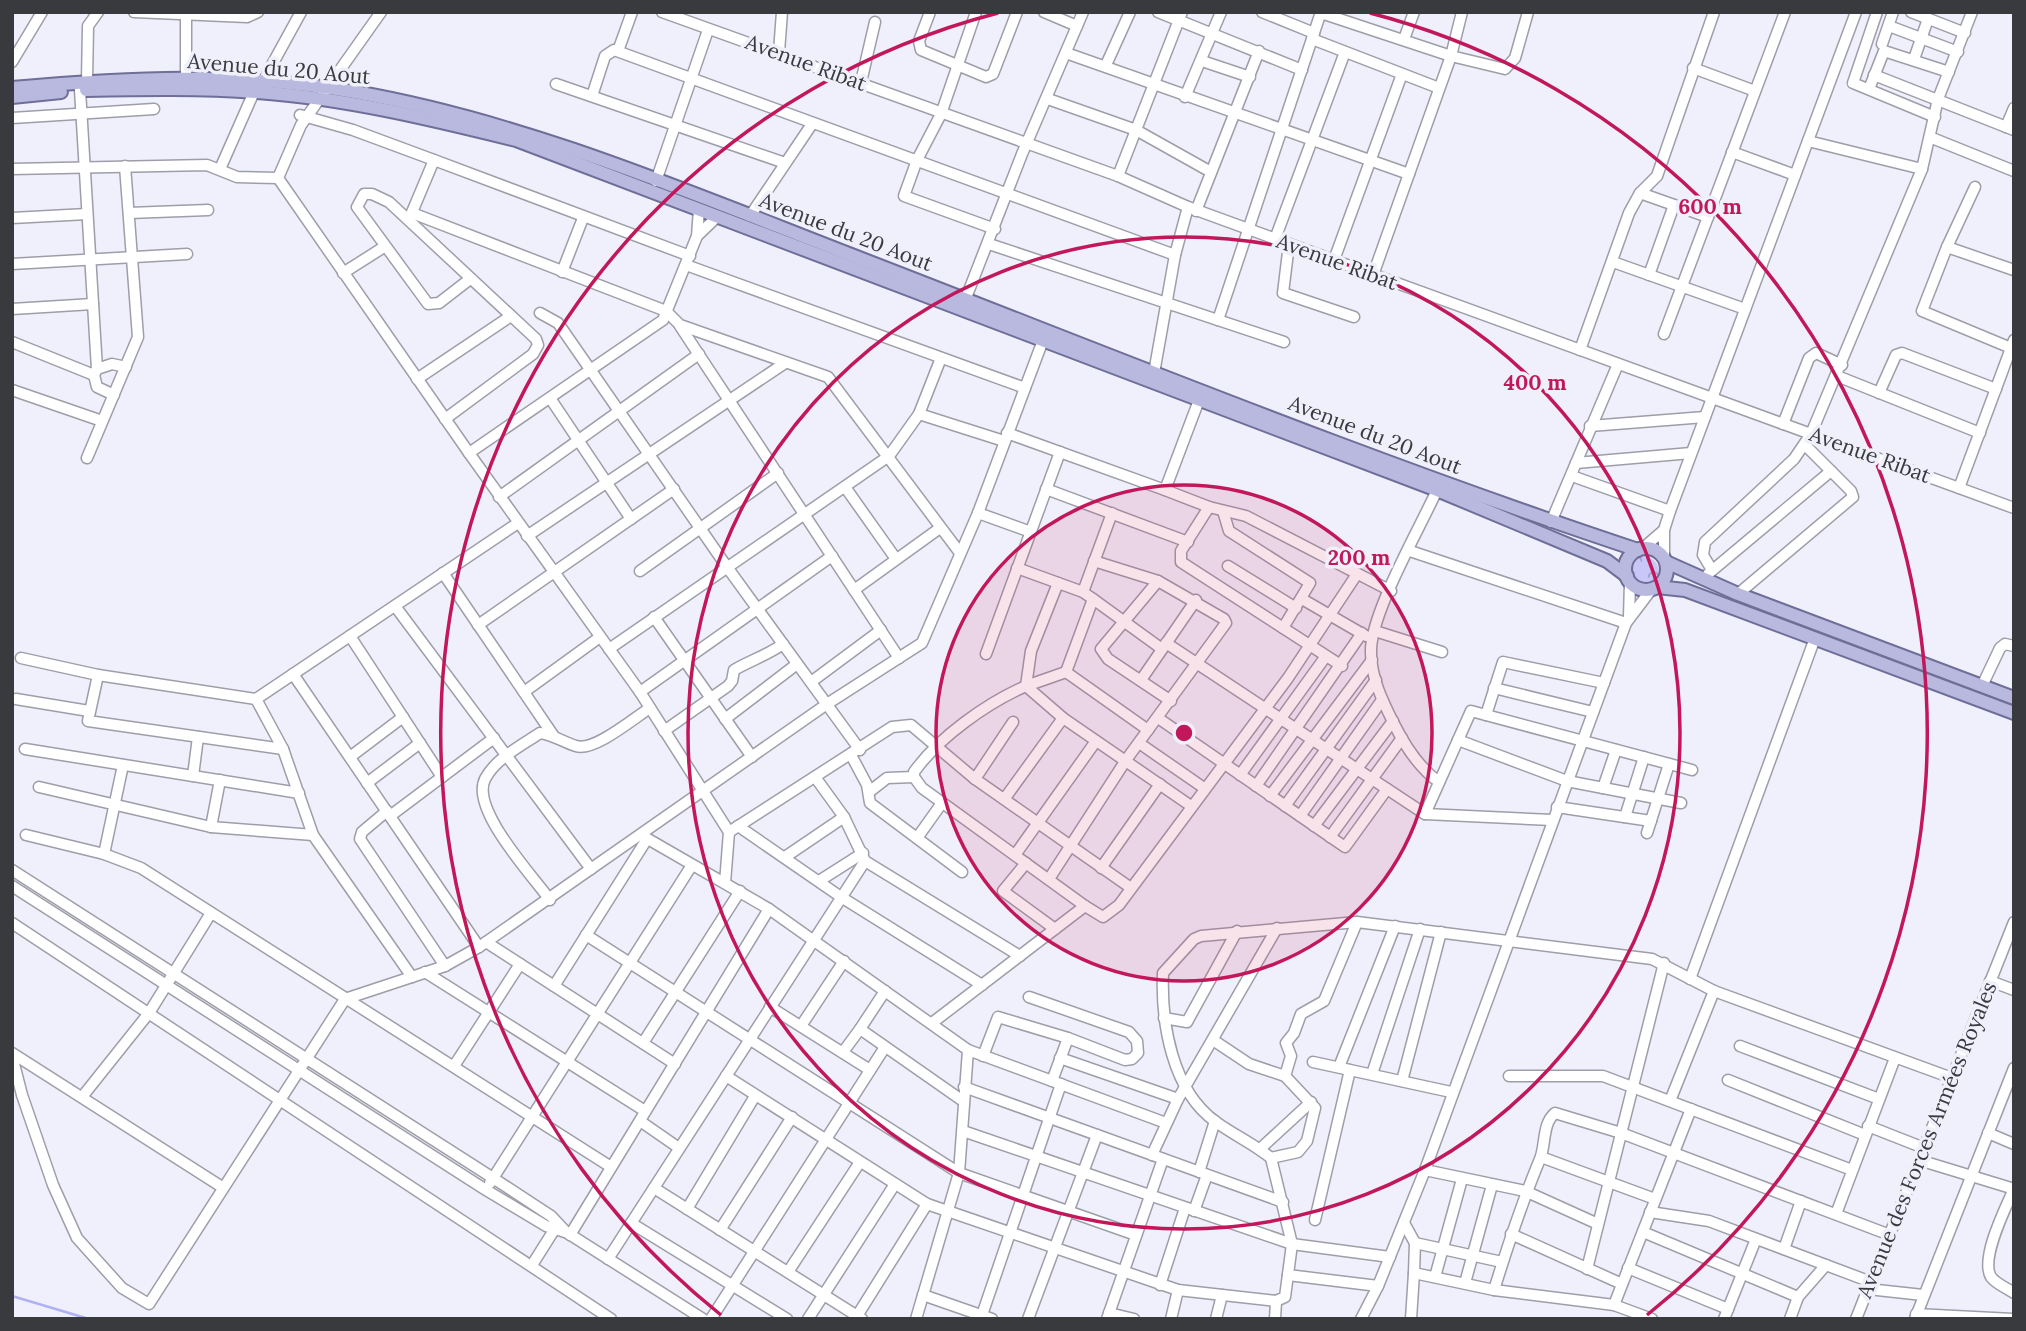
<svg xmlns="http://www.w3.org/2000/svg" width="2026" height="1331" font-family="Lora,serif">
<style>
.park{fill:url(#park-crowns)}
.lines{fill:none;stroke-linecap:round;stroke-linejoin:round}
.stream{stroke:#b0b1f5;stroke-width:2.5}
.minor-casing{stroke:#9d9ea8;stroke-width:13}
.major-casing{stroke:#6e6e98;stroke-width:16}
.minor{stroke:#fff;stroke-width:10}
.major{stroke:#b9b9df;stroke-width:12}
.ring{fill:none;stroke:#c2185b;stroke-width:3.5}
.labels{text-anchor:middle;stroke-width:7;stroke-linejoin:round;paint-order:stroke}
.street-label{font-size:21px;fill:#393a3e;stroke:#eff0fb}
.centre{fill:#c2185b;stroke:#eff0fb;stroke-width:3.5}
.ring-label{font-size:21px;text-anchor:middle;font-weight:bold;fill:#c2185b;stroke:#eff0fb;stroke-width:7;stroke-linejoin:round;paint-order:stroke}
</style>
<defs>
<pattern id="park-crowns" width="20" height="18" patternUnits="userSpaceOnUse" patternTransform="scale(1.75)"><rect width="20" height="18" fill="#c7c8f7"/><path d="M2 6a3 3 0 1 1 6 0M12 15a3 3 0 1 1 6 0" fill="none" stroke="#a3a3c9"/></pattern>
</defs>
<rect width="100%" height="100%" fill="#eff0fb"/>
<circle class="park" cx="1643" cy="572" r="16"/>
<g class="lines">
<g class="stream">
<polyline points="12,1126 12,1144"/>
<polyline points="12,1296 89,1319"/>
</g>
<defs>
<g id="minor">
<polyline points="134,12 247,17 258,12"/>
<polyline points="381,12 301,125 278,178 469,453 640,692 729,832 725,883"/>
<polyline points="662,12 1118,176 1188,207 2014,508"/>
<polyline points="930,12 919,41 921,50 986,77 993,74 1017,12"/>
<polyline points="976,12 941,114 917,160 904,196 995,229"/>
<polyline points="1044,12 1077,26"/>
<polyline points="1158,12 1302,70"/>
<polyline points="1262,12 1314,33"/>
<polyline points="1877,12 1853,83 1935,117"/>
<polyline points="1911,12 1965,33"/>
<polyline points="1321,13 1451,56 1505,69 1515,58 1528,12"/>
<polyline points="1889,26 1958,52"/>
<polyline points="1312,39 1439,88"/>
<polyline points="1404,39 1414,12"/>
<polyline points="1882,44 1893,12"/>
<polyline points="618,51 632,12"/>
<polyline points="779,52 782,12"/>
<polyline points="1066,53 1409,174"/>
<polyline points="1914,59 1928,19"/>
<polyline points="1202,61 1250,77"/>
<polyline points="12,62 42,12"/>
<polyline points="1106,65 1130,12"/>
<polyline points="1693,68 1755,91"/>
<polyline points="1874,75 2014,130"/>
<polyline points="186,79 186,12"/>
<polyline points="87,81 88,26 98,12"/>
<polyline points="861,82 875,22"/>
<polyline points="262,83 301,12"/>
<polyline points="556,84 785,163"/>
<polyline points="1869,89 1884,51 1949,72"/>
<polyline points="80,90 97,369"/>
<polyline points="592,96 605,56 614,50 1175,255"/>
<polyline points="1185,97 1221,12"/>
<polyline points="1048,99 1136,130 1211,172"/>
<polyline points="300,115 353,130 434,160"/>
<polyline points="12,118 154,109"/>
<polyline points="2006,127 2014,108"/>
<polyline points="1932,138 2014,171"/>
<polyline points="1808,141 1922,169"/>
<polyline points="1732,152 1795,175"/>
<polyline points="12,169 207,165 237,177 278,178"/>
<polyline points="220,169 254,92"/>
<polyline points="1118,176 1182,12"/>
<polyline points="656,181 708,30"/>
<polyline points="1640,193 1708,217"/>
<polyline points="1196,211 1259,51"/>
<polyline points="129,213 208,210"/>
<polyline points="412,213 666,311 680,325 828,377 960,553"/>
<polyline points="750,216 812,124"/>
<polyline points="410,217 434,160 690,256"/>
<polyline points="12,218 87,214"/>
<polyline points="697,236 718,216"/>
<polyline points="1275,239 1345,52"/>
<polyline points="989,244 1284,342"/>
<polyline points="1289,244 1283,293 1354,317"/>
<polyline points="1947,247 1975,187"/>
<polyline points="1334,260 1402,74"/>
<polyline points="1613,262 1745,309"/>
<polyline points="12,264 187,254"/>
<polyline points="686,265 1025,388"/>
<polyline points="562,272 583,218"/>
<polyline points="343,273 384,247"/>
<polyline points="1373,275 1451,56 1462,12"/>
<polyline points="1649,275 1674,205"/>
<polyline points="964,303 1022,154 1083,12"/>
<polyline points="12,309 93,304"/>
<polyline points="540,313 558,323 727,567 860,750"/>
<polyline points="1218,320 1321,12"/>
<polyline points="680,326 899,658"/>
<polyline points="1664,334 1785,12"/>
<polyline points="12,342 94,375"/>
<polyline points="2011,348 1922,311 1947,247 2014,270"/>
<polyline points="1580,350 1629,213 1640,193 1657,176 1714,12"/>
<polyline points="1154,373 1175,255 1188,207"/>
<polyline points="1837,376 1980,433"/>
<polyline points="417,379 511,316"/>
<polyline points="12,390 102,421"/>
<polyline points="1879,393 1896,355 1902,353 1996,389"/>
<polyline points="114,395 97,387 94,375 97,369 112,364 126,367"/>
<polyline points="550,398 631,519"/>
<polyline points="1199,400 1165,490 1209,507 1246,516 1391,591"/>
<polyline points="919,414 1004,441"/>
<polyline points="445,419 533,354 538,345 536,339 389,202 372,194 364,194 357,207 428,304 439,303 470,279"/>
<polyline points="1783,424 1809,358 1816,353 1842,365"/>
<polyline points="1590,426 1705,417"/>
<polyline points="1007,433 1165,490"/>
<polyline points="469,453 663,320 697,236 699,209"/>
<polyline points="87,458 138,337 125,166"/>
<polyline points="1576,463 1691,453"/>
<polyline points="1572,476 1670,511"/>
<polyline points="845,487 896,559"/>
<polyline points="1959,488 2014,340"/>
<polyline points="1046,489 1188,542"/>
<path d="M1437 490C1420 528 1369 616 1371 653 1371 678 1383 702 1394 724 1405 746 1419 768 1439 782"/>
<polyline points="499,497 699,354"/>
<polyline points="1209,507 1181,551 1181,562 1342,666"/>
<polyline points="1223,511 1229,531 1310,583 1283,628"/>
<polyline points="978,513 1031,532"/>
<polyline points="1551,522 1618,364"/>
<polyline points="527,536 785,363"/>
<polyline points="1642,549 1664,530"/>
<polyline points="1410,551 1626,623"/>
<polyline points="1664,558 1664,530 1670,511 1856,12"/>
<polyline points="1094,561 1158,581 1101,649 1108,659 1171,701"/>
<polyline points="1228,566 1296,608"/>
<polyline points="1017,568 1083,592 1093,599 1066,672"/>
<polyline points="1712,570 1703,555 1705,542 1794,459 1811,434 1922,169 1938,99 1972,12"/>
<polyline points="640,571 778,473"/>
<polyline points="443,573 553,735"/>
<polyline points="1708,574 1831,471"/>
<polyline points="1058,583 1031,651 1026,686 1066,672"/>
<polyline points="854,590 940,528"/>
<polyline points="1083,592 1112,513"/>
<polyline points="1738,594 1853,497 1851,491 1805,445"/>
<polyline points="1093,599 1162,649"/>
<polyline points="1302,599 1366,636"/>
<polyline points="395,606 591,869"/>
<polyline points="654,617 752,757"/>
<polyline points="1629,617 1630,582"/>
<polyline points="478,625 674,489"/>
<polyline points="1375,631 1442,652"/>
<polyline points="350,636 442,777"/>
<polyline points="1166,643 1425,814 1552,820"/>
<polyline points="609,649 889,456 919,414 941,358"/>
<polyline points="986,654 1060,452"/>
<polyline points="21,658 98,675 256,699 518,523"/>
<polyline points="1066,672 1148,730"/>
<polyline points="293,674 479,947"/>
<polyline points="98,675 88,721 283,749"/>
<polyline points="1141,680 1196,600"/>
<polyline points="811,682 881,630"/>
<polyline points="1982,686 2000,648 2005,644 2014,646"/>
<polyline points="1494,688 1593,712"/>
<polyline points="524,692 600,637"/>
<polyline points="640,692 832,556"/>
<polyline points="16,699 89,711"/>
<polyline points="256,699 283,749 313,835 412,977"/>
<polyline points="1486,715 1503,662 1604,683"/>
<polyline points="1158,718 1345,847 1387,789"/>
<polyline points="725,719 797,664"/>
<path d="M664 731 728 686 732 681 734 670C751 660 766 656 783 644"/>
<polyline points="1458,740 1567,781 1681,803"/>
<polyline points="1139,743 1204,788"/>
<polyline points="25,749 299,793"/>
<polyline points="851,755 867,785 870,803 962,872"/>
<polyline points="350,757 403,717"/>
<polyline points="1240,775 1326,656"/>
<polyline points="193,776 198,737"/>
<polyline points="815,777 844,817 865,861 1020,956"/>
<polyline points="975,779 1013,722"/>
<polyline points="367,783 420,743"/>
<polyline points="1256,786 1362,633"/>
<polyline points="39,787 211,827 313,835"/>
<polyline points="1603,788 1616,750"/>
<polyline points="869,792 887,778 914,777"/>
<polyline points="1270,796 1372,660"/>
<polyline points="1005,798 1063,718"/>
<path d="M1191 806 1063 718 1026 686C987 703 939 737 914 772V777L922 788 1085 906 1103 917 1119 905 1288 678 1357 574"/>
<polyline points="1285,806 1376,680"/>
<polyline points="1557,807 1651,821"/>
<polyline points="387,811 362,832 360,839 445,966"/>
<polyline points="1425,814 1471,711 1692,770"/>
<polyline points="390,816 494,738"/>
<polyline points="1300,816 1382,700"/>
<polyline points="1625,817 1644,757"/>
<polyline points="738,826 841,897 982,985"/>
<polyline points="1314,826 1393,721"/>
<polyline points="211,827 220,780"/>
<polyline points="729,832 892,727 911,725 975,779 1131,888"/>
<polyline points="1647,833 1669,764"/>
<polyline points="26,835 104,854 141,868 611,1167"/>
<polyline points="641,835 769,909 968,1050 959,1173 916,1319"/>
<polyline points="1330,837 1402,738"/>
<polyline points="917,838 942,803"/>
<polyline points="104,854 123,765"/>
<polyline points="1015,855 1096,741"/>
<polyline points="785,857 844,817"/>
<polyline points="1026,863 1003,891 1055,929"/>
<polyline points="1101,868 1160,784"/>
<polyline points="12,870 493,1178 551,1216 566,1232 703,1319"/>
<polyline points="1049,879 1126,760 1226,623 1224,619 1158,581"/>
<polyline points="819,881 863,853"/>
<polyline points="12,886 486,1190 546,1226 565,1232"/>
<path d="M550 900C532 875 470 809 485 779 495 759 522 745 540 733 554 735 563 742 576 746 594 752 634 718 650 708"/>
<polyline points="12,923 611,1319"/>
<polyline points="586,935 959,1173 1136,1235"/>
<polyline points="486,942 675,1064"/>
<polyline points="425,972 645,1111"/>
<polyline points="1690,979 1815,638"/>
<polyline points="1990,981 2014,990"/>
<polyline points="554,986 647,839"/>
<polyline points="885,991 860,1029 963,1101"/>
<polyline points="770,1007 870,1070"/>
<polyline points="1164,1018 1187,1022 1237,931"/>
<polyline points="932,1023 1085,906"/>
<polyline points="801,1026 844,961"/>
<polyline points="1213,1040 1249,1064 1285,1076 1315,1108 1307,1141 1298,1152 1271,1158"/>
<polyline points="643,1043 740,891"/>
<polyline points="1740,1046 1879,1099"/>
<polyline points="968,1050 1166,1123"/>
<polyline points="843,1052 860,1029"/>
<polyline points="12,1053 222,1187"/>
<polyline points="12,1056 22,1095 53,1185 77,1238 122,1288 149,1304 345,999 445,966 479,947 827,704 922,643 978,513 1045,335"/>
<polyline points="983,1056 998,1017 1068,1038 1125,1060 1132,1059 1138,1053 1137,1041 1129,1032 1029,997"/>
<polyline points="1060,1058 1178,1099"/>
<polyline points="1313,1062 1451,1092"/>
<polyline points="454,1066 520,964"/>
<polyline points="1339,1067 1395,926"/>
<polyline points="1372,1074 1420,929"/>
<path d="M726 1076 927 1204 1178 1290 1276 1301 1285 1297 1292 1244 1271 1158C1254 1144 1234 1135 1216 1122 1172 1091 1161 1023 1163 973L1194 939 1201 936 1357 922 1652 959 1714 991 1952 1078"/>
<polyline points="1285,1076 1291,1056 1286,1043 1294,1033 1301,1014 1324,1001 1357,922"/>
<polyline points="1509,1076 1603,1076 1852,1170"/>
<polyline points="1728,1080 1865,1135"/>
<polyline points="1052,1081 1068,1038"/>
<polyline points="1402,1081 1441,932"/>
<polyline points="964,1087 1283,1202"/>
<polyline points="82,1097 149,1013 211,913"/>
<polyline points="1670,1101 1714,991"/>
<polyline points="640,1121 679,1148"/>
<polyline points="1868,1126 1924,1148"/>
<polyline points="963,1131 1292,1244 1390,1257"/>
<polyline points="1988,1133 2014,1144"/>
<polyline points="1260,1149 1311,1102"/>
<polyline points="1152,1155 1178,1099 1277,928"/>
<polyline points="1541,1157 1655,1199"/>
<polyline points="1919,1160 2011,1188"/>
<polyline points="1425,1170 1525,1191 1598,1224"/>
<polyline points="1199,1172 1215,1121"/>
<polyline points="490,1183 692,865"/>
<polyline points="654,1188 862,1319"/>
<path d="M2013 1191C2005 1209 1980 1259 1991 1277 1996 1284 2007 1288 2014 1293"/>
<polyline points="687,1209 755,1096"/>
<polyline points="1194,1211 1207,1175"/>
<polyline points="1650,1212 1709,1221 1871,1282"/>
<polyline points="1836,1214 1895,1058"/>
<polyline points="1315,1220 1350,1070"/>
<polyline points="631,1223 787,1319"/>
<polyline points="1404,1223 1415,1243 1414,1273 1494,1290 1614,1305 1652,1319"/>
<polyline points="720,1230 792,1117"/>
<polyline points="1643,1232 1798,1297"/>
<polyline points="1511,1234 1622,1284"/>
<polyline points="570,1235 769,909"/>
<polyline points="1415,1243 1502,1262"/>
<polyline points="1784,1249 1801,1201"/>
<polyline points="608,1259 865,861"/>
<polyline points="532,1265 556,1227"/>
<polyline points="1628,1268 1728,1309"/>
<polyline points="1587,1269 1664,963"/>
<polyline points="788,1272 860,1162"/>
<polyline points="1288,1275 1378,1286"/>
<polyline points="1435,1277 1462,1179"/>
<polyline points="1465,1283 1492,1185"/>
<polyline points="1160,1285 1185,1208"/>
<polyline points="1868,1289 1923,1295"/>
<path d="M1494 1290C1508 1245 1522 1202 1540 1159 1546 1144 1542 1124 1555 1113L1621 1133 1890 1235"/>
<polyline points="923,1295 992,1319"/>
<polyline points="1614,1305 1691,1109"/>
<polyline points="1109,1313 1134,1319"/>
<polyline points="1916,1314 2013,1319"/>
<polyline points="982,1315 1061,1084"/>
<polyline points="857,1316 927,1204"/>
<polyline points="711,1319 885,1047"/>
<polyline points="808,1319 895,1184"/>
<polyline points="1028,1319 1097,1135"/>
<polyline points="1107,1319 1163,1159"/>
<polyline points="1171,1319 1178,1290"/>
<polyline points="1216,1319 1222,1295"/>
<polyline points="1275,1319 1276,1301"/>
<polyline points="1361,1319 1378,1286 1425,1170 1626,623 1651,590"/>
<polyline points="1411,1319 1414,1273"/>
<polyline points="1724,1319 1756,1239"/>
<polyline points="1790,1319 1798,1297 1826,1265"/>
<polyline points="1856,1319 2014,922"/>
<polyline points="1915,1319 2014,1068"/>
</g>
<g id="major">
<path d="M12 88C125 78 242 72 355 92 532 123 700 197 867 261 1123 360 1378 464 1638 550"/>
<path d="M86 90C143 89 200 88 257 92 344 98 431 119 516 140L1437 490 1607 561 1627 576"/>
<polyline points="12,97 61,92"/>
<circle cx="1646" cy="569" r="21"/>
<polyline points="1666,562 1738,594 2014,698"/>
<polyline points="1657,587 1685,590 2014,713"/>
</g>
</defs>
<use href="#minor" class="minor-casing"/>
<use href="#major" class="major-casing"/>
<use href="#minor" class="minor"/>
<use href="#major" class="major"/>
</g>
<circle cx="1184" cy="733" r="248" fill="#c2185b" fill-opacity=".12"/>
<g class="ring">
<circle cx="1184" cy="733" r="248"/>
<circle cx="1184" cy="733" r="496"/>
<path d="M721 1315A744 744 0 0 1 998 13M1370 13A744 744 0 0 1 1647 1315"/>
</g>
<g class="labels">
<g class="street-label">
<text transform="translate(806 63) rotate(20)" y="7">Avenue Ribat</text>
<text transform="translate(279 69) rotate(5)" y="7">Avenue du 20 Aout</text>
<text transform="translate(846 232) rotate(21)" y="7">Avenue du 20 Aout</text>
<text transform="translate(1337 262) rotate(20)" y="7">Avenue Ribat</text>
<text transform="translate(1375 435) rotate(21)" y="7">Avenue du 20 Aout</text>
<text transform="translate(1870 455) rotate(20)" y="7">Avenue Ribat</text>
<text transform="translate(1927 1140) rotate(-68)" y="7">Avenue des Forces Armées Royales</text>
</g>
</g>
<circle cx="1184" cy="733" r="10" class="centre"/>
<g class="ring-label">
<text x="1710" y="214">600 m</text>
<text x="1535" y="390">400 m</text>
<text x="1359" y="565">200 m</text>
</g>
<rect width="2026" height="1331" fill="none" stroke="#393a3e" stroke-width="28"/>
</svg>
